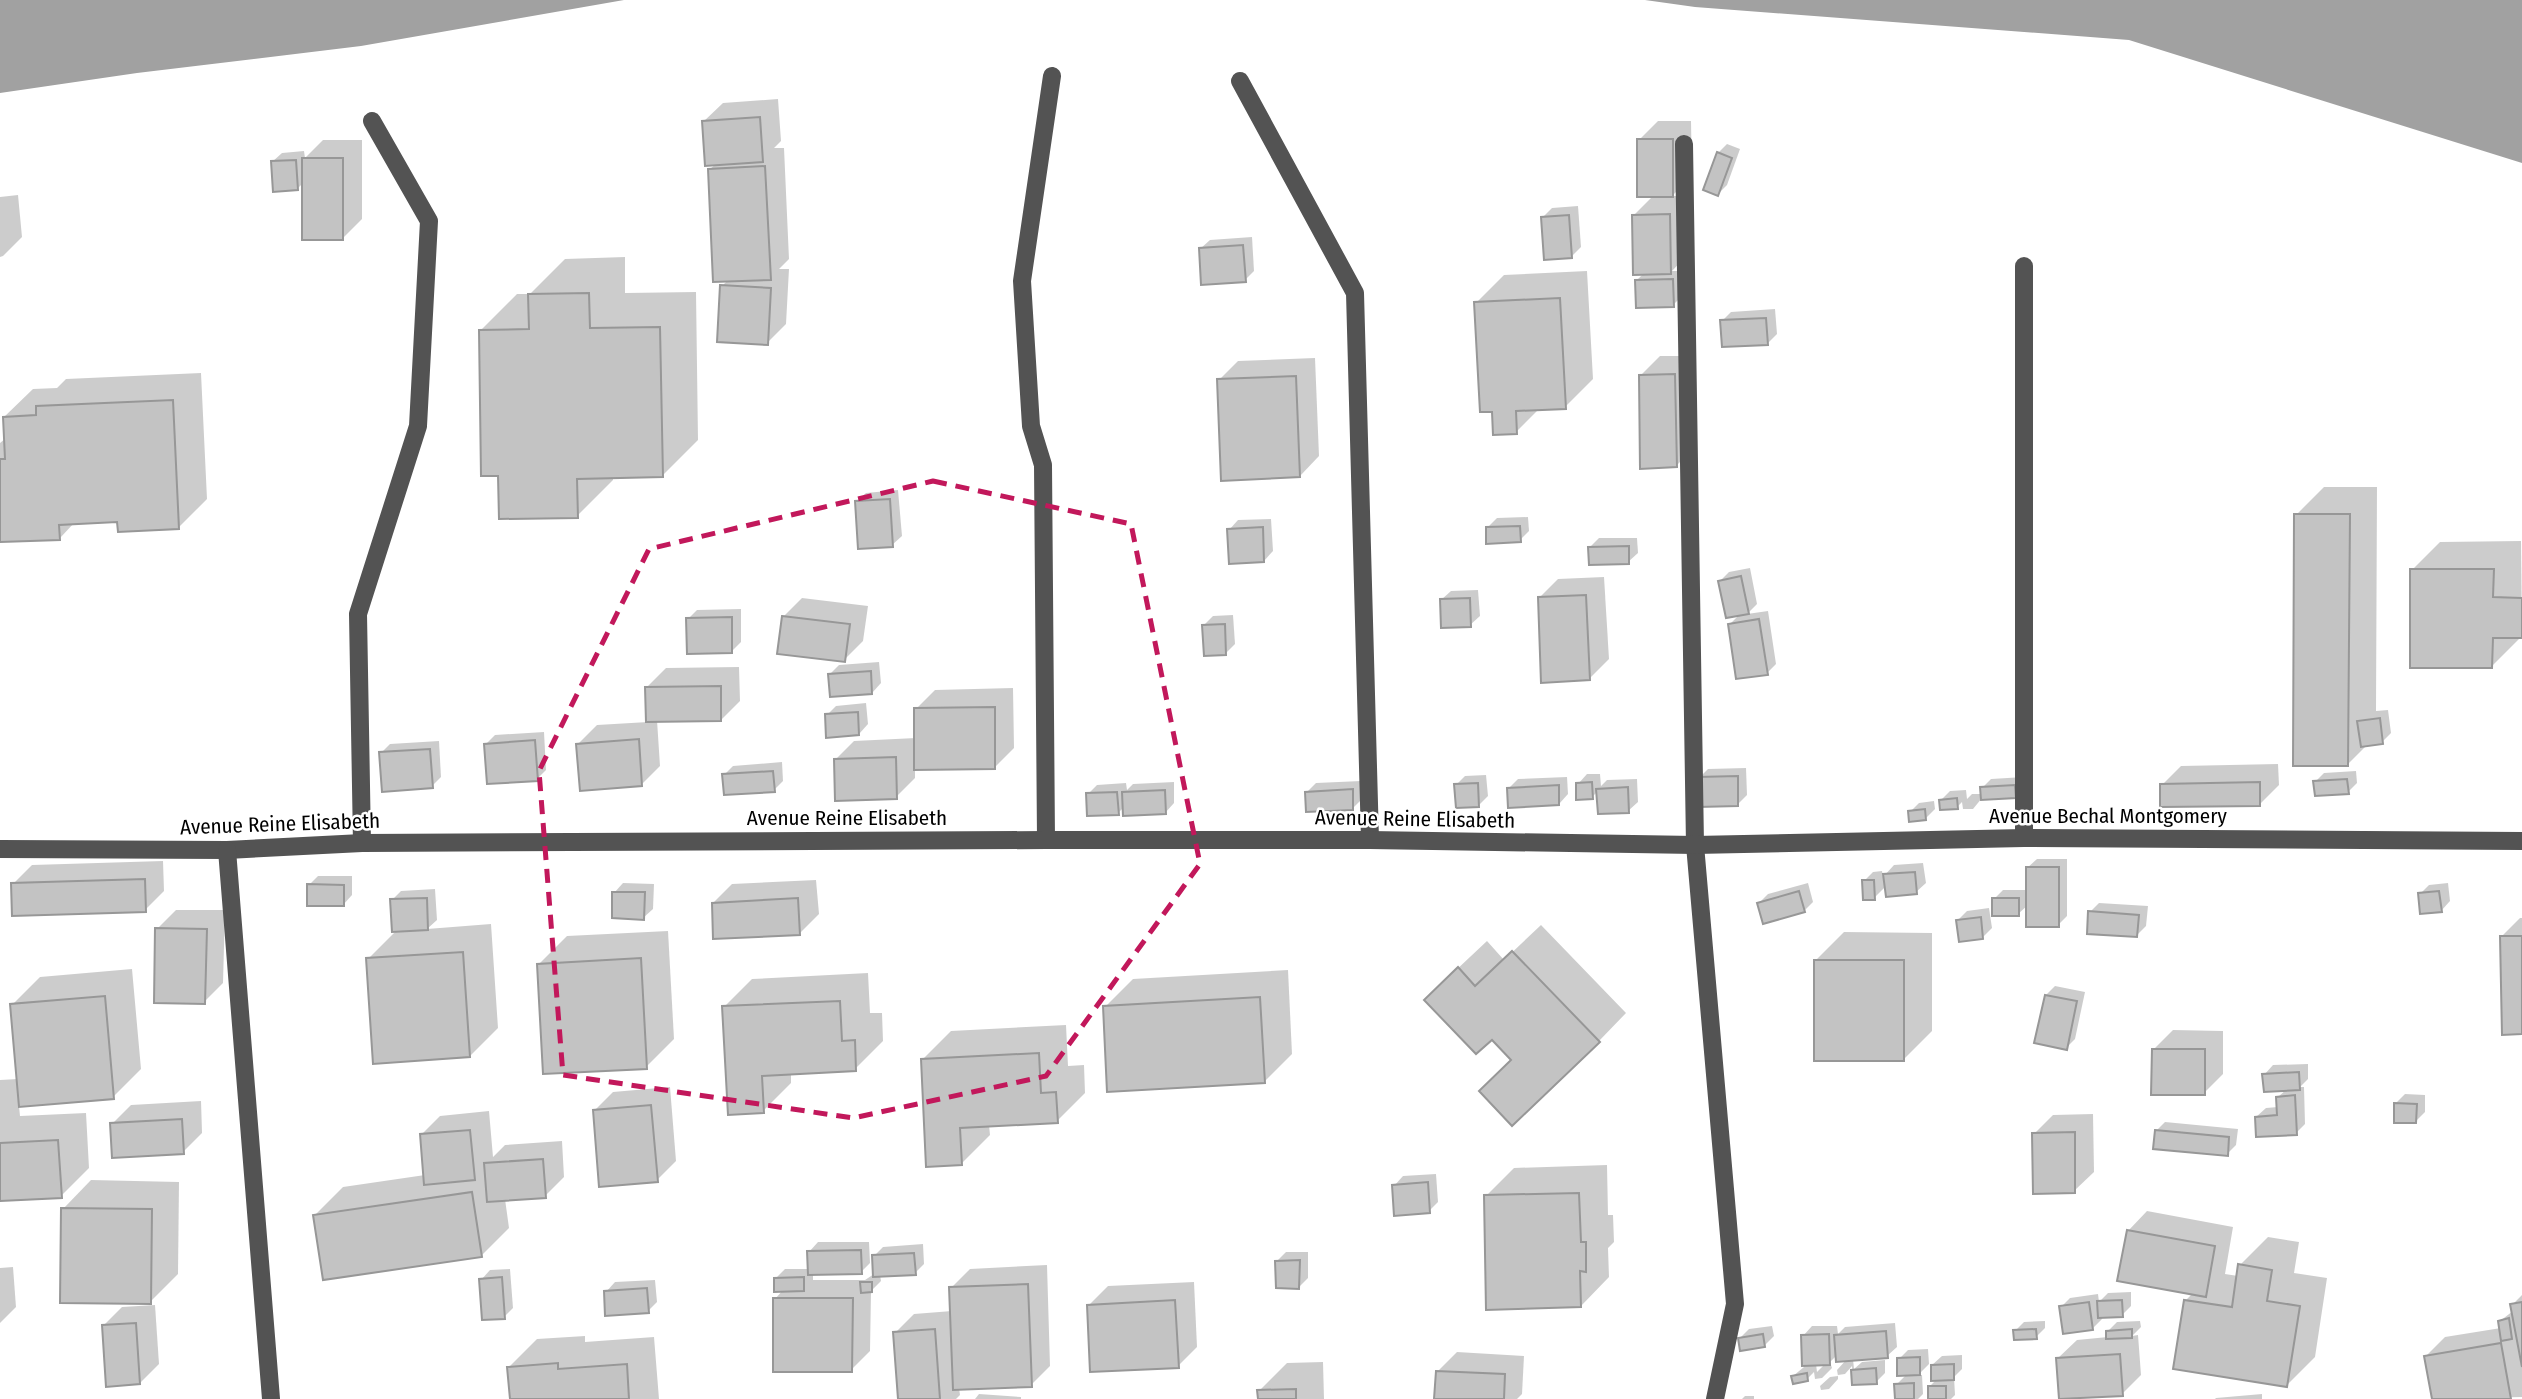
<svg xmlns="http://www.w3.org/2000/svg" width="2522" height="1399" font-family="'Fira Sans Condensed',sans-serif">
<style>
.water{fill:#a1a1a1}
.shadow{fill:#0003;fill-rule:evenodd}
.building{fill:#c3c3c3;stroke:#979797;stroke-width:2}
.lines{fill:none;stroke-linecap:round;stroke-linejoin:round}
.minor{stroke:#535353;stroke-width:18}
.marked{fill:none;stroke:#c2185b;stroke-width:5;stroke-dasharray:14 9;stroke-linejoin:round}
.labels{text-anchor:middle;stroke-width:5;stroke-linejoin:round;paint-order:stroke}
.street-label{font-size:21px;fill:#000;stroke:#fff}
</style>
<rect width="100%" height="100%" fill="#fff"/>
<g class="water">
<polygon points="0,0 624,0 361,46 137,73 0,93"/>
<polygon points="1645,0 2522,0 2522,163 2129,40 1695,7"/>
</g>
<g class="shadow">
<polygon points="778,99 781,141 774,148 784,148 789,259 779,269 789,269 786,324 767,343 722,286 728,280 710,169 716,164 703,122 723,103"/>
<polygon points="1658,121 1691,121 1692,176 1672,196 1688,196 1689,253 1672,271 1682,271 1682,296 1673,305 1637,280 1644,273 1634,215 1654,195 1639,140"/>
<polygon points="323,140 362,140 362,219 343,238 304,182 297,189 272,162 282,153 304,151 305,158"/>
<polygon points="1727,144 1740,149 1727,185 1718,194 1718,153"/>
<polygon points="18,195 22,237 3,256 0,257 0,197"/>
<polygon points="1578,206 1581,247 1572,256 1543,217 1552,208"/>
<polygon points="1252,237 1254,271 1245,280 1200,249 1210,240"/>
<polygon points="625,257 625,293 696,292 698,440 662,476 613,477 613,480 577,516 500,474 481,330 517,294 530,294 565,259"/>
<polygon points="1587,271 1593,379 1565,407 1540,408 1516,432 1494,410 1476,303 1504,275"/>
<polygon points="1775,309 1777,334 1768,343 1722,321 1731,312"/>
<polygon points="1660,356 1693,356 1695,447 1676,466 1641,375"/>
<polygon points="1315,358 1319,456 1300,476 1219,380 1238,361"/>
<polygon points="201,373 207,499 179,527 119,520 75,522 60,538 0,540 0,443 6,438 4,417 33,389 57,388 66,379"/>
<polygon points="2324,487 2377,487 2376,711 2388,710 2391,733 2382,742 2368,744 2348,764 2296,515"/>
<polygon points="898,490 902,536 892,545 856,502 866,493"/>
<polygon points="1528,517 1529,531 1520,540 1488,527 1497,518"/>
<polygon points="1271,519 1273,551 1264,561 1229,530 1238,520"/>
<polygon points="1599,538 1637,538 1638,553 1628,562 1590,547"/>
<polygon points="2521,541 2522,636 2492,666 2412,570 2440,542"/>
<polygon points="1750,568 1757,604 1747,614 1768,611 1776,664 1767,673 1730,624 1740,614 1720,581 1729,572"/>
<polygon points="1604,577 1609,659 1590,678 1539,598 1558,579"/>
<polygon points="1478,590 1480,616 1470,625 1441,600 1451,591"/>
<polygon points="802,598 868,606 863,641 844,660 783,617"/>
<polygon points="741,609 741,642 732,651 688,619 697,610"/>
<polygon points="1233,615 1235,644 1225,654 1204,625 1213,616"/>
<polygon points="879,662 881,683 872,693 830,674 839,665"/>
<polygon points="739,667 740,701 721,720 657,720 660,766 641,785 578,744 597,725 648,722 647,687 666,668"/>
<polygon points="1013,688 1014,748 995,767 915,768 915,778 896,797 835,760 854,741 916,738 916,709 935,690"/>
<polygon points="866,703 868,724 859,734 827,715 836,706"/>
<polygon points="544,732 546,770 537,779 486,744 495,735"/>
<polygon points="439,741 441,777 432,786 381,753 390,744"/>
<polygon points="782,762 783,781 774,790 724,775 733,766"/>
<polygon points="2278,764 2279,785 2260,804 2162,785 2181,766"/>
<polygon points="1746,768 1747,795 1738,804 1699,778 1708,769"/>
<polygon points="2356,771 2357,783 2348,792 2315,782 2324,773"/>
<polygon points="1587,774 1600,774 1601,786 1607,780 1637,779 1638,802 1628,811 1598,791 1592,797 1578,784"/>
<polygon points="1486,775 1488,796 1479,805 1456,785 1465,776"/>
<polygon points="1567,777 1568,794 1559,804 1509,788 1518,779"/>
<polygon points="2024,777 2024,787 1982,798 1973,809 1963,809 1962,802 1957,807 1941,800 1950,791 1966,790 1967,799 1972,794 1983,794 1982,788 1991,779"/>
<polygon points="1361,781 1362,799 1353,808 1307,792 1316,783"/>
<polygon points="1174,782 1174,803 1165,813 1124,807 1118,813 1088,794 1097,785 1126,783 1127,790 1133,784"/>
<polygon points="1934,801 1935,809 1926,818 1910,812 1919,803"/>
<polygon points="2037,859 2067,859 2067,916 2058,925 2028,905 2018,914 1994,899 2003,890 2028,890 2027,868"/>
<polygon points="163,861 164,891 145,910 13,884 32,865"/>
<polygon points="1923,863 1926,883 1916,892 1886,886 1874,898 1864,881 1873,872 1882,871 1883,877 1894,865"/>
<polygon points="318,876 352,876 352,895 343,905 309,885"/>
<polygon points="816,880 819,914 800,933 713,903 732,884"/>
<polygon points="623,883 654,884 653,909 643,918 614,893"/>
<polygon points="1808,883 1813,902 1804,911 1759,903 1768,894"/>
<polygon points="2448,883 2450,901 2441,911 2420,894 2429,885"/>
<polygon points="435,889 437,920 427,929 491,924 498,1028 470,1056 368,959 397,930 392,900 401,891"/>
<polygon points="2099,903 2148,906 2146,926 2137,935 2090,912"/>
<polygon points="1989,908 1992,928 1982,938 1958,920 1967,911"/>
<polygon points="176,910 225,910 223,983 204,1002 157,929"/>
<polygon points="2520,918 2522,918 2522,1033 2501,937"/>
<polygon points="1541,925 1626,1013 1599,1041 1513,1059 1454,972 1487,941 1504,960"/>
<polygon points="668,931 674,1039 646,1067 539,964 567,936"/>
<polygon points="1844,932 1932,933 1932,1031 1904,1059 1816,960"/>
<polygon points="132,969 141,1069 113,1097 19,1106 20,1116 86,1113 89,1168 61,1196 0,1199 0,1080 18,1079 12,1005 40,977"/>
<polygon points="1288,970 1292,1054 1264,1082 1105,1007 1133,979"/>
<polygon points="868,973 870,1013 882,1013 883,1041 855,1069 791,1073 791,1083 763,1111 724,1007 752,979"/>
<polygon points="2055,986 2085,992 2075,1039 2066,1048 2046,995"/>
<polygon points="1066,1025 1068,1066 1084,1065 1085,1093 1057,1121 989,1125 990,1135 962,1163 923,1059 951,1031"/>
<polygon points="2173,1030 2223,1031 2223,1074 2204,1093 2154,1049"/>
<polygon points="2308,1064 2308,1079 2300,1087 2304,1087 2305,1124 2296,1133 2256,1117 2266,1108 2278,1107 2278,1097 2287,1089 2264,1075 2273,1065"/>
<polygon points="670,1087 676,1161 657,1180 594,1111 613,1092"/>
<polygon points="2405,1094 2425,1095 2425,1112 2415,1122 2396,1103"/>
<polygon points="201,1101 202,1133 183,1152 112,1124 131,1105"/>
<polygon points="489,1111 493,1157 505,1145 562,1141 564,1177 545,1196 505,1199 509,1228 481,1256 315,1215 343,1187 425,1175 421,1135 440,1116"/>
<polygon points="2093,1114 2094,1172 2074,1191 2034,1134 2053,1115"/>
<polygon points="2165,1122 2238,1129 2236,1145 2227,1154 2156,1131"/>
<polygon points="1607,1165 1608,1215 1613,1215 1614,1242 1608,1248 1609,1277 1581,1306 1486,1196 1514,1168"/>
<polygon points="1436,1174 1438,1202 1429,1211 1394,1186 1403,1176"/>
<polygon points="91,1180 179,1182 178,1274 150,1302 63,1209"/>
<polygon points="2147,1211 2233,1227 2225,1274 2238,1276 2240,1265 2268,1237 2299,1242 2294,1273 2327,1278 2315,1357 2287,1385 2186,1300 2193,1293 2128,1231"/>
<polygon points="818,1242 869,1242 870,1263 861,1272 813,1273 813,1280 865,1280 874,1274 874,1256 883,1247 923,1244 924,1264 915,1273 880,1275 881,1281 871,1291 870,1351 851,1370 775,1299 783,1290 776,1278 785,1269 810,1269 809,1252"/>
<polygon points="1286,1252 1308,1252 1308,1278 1299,1287 1277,1261"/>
<polygon points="1047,1265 1050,1366 1031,1385 959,1388 960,1395 956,1399 900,1399 895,1333 914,1314 952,1311 951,1288 970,1269"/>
<polygon points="13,1267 16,1307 0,1323 0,1268"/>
<polygon points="510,1269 513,1308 504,1317 481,1280 490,1270"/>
<polygon points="655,1280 657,1302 648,1311 606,1292 615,1282"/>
<polygon points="1194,1282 1197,1347 1178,1366 1089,1305 1108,1286"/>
<polygon points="2131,1292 2131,1306 2122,1315 2101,1316 2102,1319 2093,1328 2061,1307 2070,1298 2098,1294 2099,1302 2108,1293"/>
<polygon points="2522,1295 2522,1397 2433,1399 2426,1356 2445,1337 2501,1328 2500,1321 2513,1311 2512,1305"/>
<polygon points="155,1305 159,1364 140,1383 103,1326 122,1307"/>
<polygon points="2045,1321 2045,1328 2036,1337 2015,1331 2024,1322"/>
<polygon points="2140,1321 2141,1327 2132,1336 2138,1335 2141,1375 2122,1394 2057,1359 2077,1340 2108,1337 2108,1331 2117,1322"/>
<path d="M1895 1323 1897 1347 1887 1356 1853 1359 1854 1369 1862 1362 1885 1360V1373L1876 1382 1853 1383 1852 1366 1845 1374 1838 1375V1379L1829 1389 1821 1390 1820 1386 1830 1377 1838 1376 1837 1370 1847 1359 1837 1355 1830 1362 1832 1368 1822 1378 1815 1379 1814 1372 1807 1379 1793 1376 1804 1367 1803 1336 1812 1326H1837L1838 1334 1845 1327ZM1816 1364H1825L1817 1372Z"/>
<polygon points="1772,1326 1774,1336 1765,1345 1740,1338 1749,1329"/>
<polygon points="585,1336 585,1342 654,1337 659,1399 511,1399 509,1367 537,1339"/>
<polygon points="1928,1349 1929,1364 1918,1375 1922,1375 1923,1394 1918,1399 1897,1399 1896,1385 1907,1374 1899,1359 1908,1350"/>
<polygon points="1457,1352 1524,1356 1522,1394 1517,1399 1436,1399 1438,1371"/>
<polygon points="1962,1355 1962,1369 1954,1377 1955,1395 1951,1399 1930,1399 1929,1387 1937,1379 1932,1365 1942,1356"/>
<polygon points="1323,1362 1324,1399 1259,1399 1259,1391 1287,1363"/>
<polygon points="979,1394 1021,1397 1021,1399 975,1399"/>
<polygon points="2262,1394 2262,1399 2215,1399 2216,1398"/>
<polygon points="1745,1396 1754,1396 1754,1399 1742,1399"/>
</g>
<g class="building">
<polygon points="760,117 763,162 705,166 702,121"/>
<rect x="1637" y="139" width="36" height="58"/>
<polygon points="1717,152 1732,158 1718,196 1703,190"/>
<rect x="302" y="158" width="41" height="82"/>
<polygon points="296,160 298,190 273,192 271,161"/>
<polygon points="765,166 771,280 713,282 708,169"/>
<polygon points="1670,214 1671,274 1633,275 1632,215"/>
<polygon points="1569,215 1572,258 1544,260 1541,217"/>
<polygon points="1243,245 1246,282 1201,285 1199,248"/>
<polygon points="1673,279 1674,307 1636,308 1635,280"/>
<polygon points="720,285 771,288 768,345 717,342"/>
<polygon points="589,293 590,328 660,327 663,477 577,479 578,518 499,519 498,476 481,476 479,330 529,329 528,294"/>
<polygon points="1560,298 1566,409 1516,411 1517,434 1493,435 1492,412 1480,412 1474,302"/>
<polygon points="1766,318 1768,345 1722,347 1720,320"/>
<polygon points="1675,374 1677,467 1640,469 1639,375"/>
<polygon points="1296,376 1300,477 1221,481 1217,379"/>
<polygon points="173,400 179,529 118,532 117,522 59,525 60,540 0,542 0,459 5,459 3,417 36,415 36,406"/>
<polygon points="890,499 893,547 858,549 855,501"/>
<polygon points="2294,514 2350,514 2348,766 2293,766"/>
<polygon points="1520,526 1521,542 1486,544 1486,527"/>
<polygon points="1263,527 1264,562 1229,564 1227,529"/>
<polygon points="1629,546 1629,564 1589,565 1588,547"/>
<polygon points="2410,569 2494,569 2493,597 2522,598 2522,638 2493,638 2492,668 2410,668"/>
<polygon points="1741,576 1749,614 1726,618 1718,581"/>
<polygon points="1586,595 1590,680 1541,683 1538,597"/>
<polygon points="1470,598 1471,627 1441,628 1440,599"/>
<polygon points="782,616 850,624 845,662 777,654"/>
<polygon points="732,617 732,653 687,654 686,618"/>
<polygon points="1759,619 1768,675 1736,679 1728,624"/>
<polygon points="1225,624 1226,655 1204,656 1202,625"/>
<polygon points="871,671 872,694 830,697 828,674"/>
<polygon points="721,686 721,721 646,722 645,687"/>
<polygon points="995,707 995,769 914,770 914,708"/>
<polygon points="858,712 859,735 826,738 825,714"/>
<polygon points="2380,718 2383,744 2361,747 2357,721"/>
<polygon points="639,739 642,786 580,791 576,744"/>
<polygon points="535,740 538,781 487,784 484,744"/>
<polygon points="430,749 433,788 382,792 379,752"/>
<polygon points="896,757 897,799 835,801 834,759"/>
<polygon points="773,771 775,792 724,795 722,774"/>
<polygon points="1738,776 1738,806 1698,807 1697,777"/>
<polygon points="2347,779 2349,794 2315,796 2313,781"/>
<polygon points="1592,782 1593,799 1576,800 1576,783"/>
<polygon points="2260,782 2260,806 2160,807 2160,784"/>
<polygon points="1478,783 1479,807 1456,808 1454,784"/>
<polygon points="1559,785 1559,805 1508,808 1507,788"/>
<polygon points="2015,785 2016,798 1981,800 1980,787"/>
<polygon points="1628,787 1629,813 1598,814 1596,789"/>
<polygon points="1353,789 1353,810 1306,812 1305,792"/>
<polygon points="1165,790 1166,814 1123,816 1122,792"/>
<polygon points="1117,792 1119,815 1087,816 1086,793"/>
<polygon points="1957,798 1958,809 1940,810 1939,800"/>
<polygon points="1925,809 1926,820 1909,822 1908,811"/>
<rect x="2026" y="867" width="33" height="60"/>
<polygon points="1915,872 1917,894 1886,897 1883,874"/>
<polygon points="145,879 146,912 12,916 11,883"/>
<polygon points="1862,880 1874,880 1875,900 1863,900"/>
<polygon points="307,884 344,885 344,906 307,906"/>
<polygon points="1799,891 1805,912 1763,924 1757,903"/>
<polygon points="2439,891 2442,912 2420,914 2418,893"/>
<polygon points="612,892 645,892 644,920 612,918"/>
<polygon points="427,898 428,930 392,932 390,899"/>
<polygon points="798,898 800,935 713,939 712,903"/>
<rect x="1992" y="898" width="27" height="18"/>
<polygon points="2088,911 2139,915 2137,937 2087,934"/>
<polygon points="1981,917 1983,939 1959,942 1956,920"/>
<polygon points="155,928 207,929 205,1004 154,1003"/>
<polygon points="2500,936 2522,936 2522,1034 2502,1035"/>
<polygon points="1512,951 1600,1042 1512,1126 1479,1091 1511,1060 1492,1040 1476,1054 1424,1000 1458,967 1475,986"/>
<polygon points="463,952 470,1057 373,1064 366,958"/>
<polygon points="641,958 647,1069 543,1074 537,964"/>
<rect x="1814" y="960" width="90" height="101"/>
<polygon points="2045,995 2077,1001 2067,1050 2034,1043"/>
<polygon points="105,996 114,1099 19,1107 10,1004"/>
<polygon points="1260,997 1265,1083 1107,1092 1103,1006"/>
<polygon points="840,1001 842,1041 855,1040 856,1071 762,1076 764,1113 728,1115 722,1006"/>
<polygon points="2152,1049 2205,1049 2205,1095 2151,1095"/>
<polygon points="1039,1053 1041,1093 1056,1092 1058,1123 960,1128 962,1165 926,1167 921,1059"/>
<polygon points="2299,1072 2300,1090 2264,1092 2262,1074"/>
<polygon points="2295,1095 2297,1135 2256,1137 2255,1117 2277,1115 2276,1097"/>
<polygon points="2394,1103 2417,1104 2416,1123 2394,1123"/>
<polygon points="651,1105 658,1182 599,1187 593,1110"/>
<polygon points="182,1119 184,1154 112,1158 110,1123"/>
<polygon points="470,1130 475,1180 424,1185 420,1134"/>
<polygon points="2155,1130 2229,1137 2228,1156 2153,1149"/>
<polygon points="2075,1132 2075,1193 2033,1194 2032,1133"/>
<polygon points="58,1140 62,1198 0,1201 0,1143"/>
<polygon points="543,1159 546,1198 487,1202 484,1163"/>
<polygon points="1428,1182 1430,1213 1394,1216 1392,1185"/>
<polygon points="472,1192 482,1257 323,1280 313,1215"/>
<polygon points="1579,1193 1581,1242 1586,1242 1586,1272 1580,1271 1581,1307 1486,1310 1484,1195"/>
<polygon points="61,1208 152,1209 151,1304 60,1303"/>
<polygon points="2127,1230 2215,1246 2206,1297 2117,1281"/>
<polygon points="861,1250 862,1274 808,1275 807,1251"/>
<polygon points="914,1253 916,1275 873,1277 872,1255"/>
<polygon points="1300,1260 1299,1289 1276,1288 1275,1261"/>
<polygon points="2238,1264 2272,1270 2267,1301 2300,1306 2287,1387 2173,1369 2184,1300 2232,1307"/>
<polygon points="502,1277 505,1319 482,1320 479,1279"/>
<polygon points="804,1277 804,1291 774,1292 774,1278"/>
<polygon points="860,1282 872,1282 872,1292 861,1293"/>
<polygon points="1028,1284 1032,1387 953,1390 949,1287"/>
<polygon points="647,1288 649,1313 605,1316 604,1291"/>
<polygon points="773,1298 853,1298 852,1372 773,1372"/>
<polygon points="1175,1300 1179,1368 1090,1372 1087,1305"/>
<polygon points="2122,1300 2123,1317 2098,1318 2097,1301"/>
<polygon points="2089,1302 2093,1330 2063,1334 2059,1306"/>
<polygon points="2522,1302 2522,1367 2510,1304"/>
<polygon points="2509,1318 2512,1339 2501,1341 2498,1321"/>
<polygon points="136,1323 140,1384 106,1387 102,1325"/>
<polygon points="935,1329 940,1399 898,1399 893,1332"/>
<polygon points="2036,1329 2037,1339 2014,1340 2013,1330"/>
<polygon points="2132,1329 2132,1338 2106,1339 2106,1331"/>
<polygon points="1886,1331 1888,1358 1836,1362 1834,1335"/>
<polygon points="1763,1334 1765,1347 1740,1351 1738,1338"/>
<polygon points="1829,1334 1830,1365 1802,1366 1801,1335"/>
<polygon points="2501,1343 2511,1399 2432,1399 2424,1356"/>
<polygon points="2120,1354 2123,1396 2059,1399 2056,1358"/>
<polygon points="1920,1357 1920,1375 1897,1376 1897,1358"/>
<polygon points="558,1363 558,1369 627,1364 629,1399 510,1399 507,1367"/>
<polygon points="1954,1364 1954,1380 1931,1381 1931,1365"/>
<polygon points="1876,1368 1877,1384 1852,1385 1851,1370"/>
<polygon points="1436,1371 1505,1374 1504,1399 1434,1399"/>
<polygon points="1807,1373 1808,1381 1793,1384 1791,1376"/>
<polygon points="1914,1383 1914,1399 1895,1399 1894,1384"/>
<rect x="1928" y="1386" width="18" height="13"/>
<polygon points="1296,1389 1296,1399 1258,1399 1257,1390"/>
</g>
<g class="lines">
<g class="minor">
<polyline points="1240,81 1355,293 1370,840"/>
<polyline points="1684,144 1695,845 1735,1304 1715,1399"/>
<polyline points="2024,266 2024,838"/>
<polyline points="1046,840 1043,465 1031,426 1022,281 1052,76"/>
<polyline points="362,843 358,614 418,426 429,221 372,121"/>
<polyline points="0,849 227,850 362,843 1046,840 1370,840 1695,845 2024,838 2522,841"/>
<polyline points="227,850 271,1399"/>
</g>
</g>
<path class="marked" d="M933 481 1131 524 1200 864 1046 1076 853 1118 563 1075 539 771 649 549Z"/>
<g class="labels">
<g class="street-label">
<text x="2108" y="823">Avenue Bechal Montgomery</text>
<text x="847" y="825">Avenue Reine Elisabeth</text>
<text transform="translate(1415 819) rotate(1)" y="7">Avenue Reine Elisabeth</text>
<text transform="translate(280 824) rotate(-2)" y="7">Avenue Reine Elisabeth</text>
</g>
</g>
</svg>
